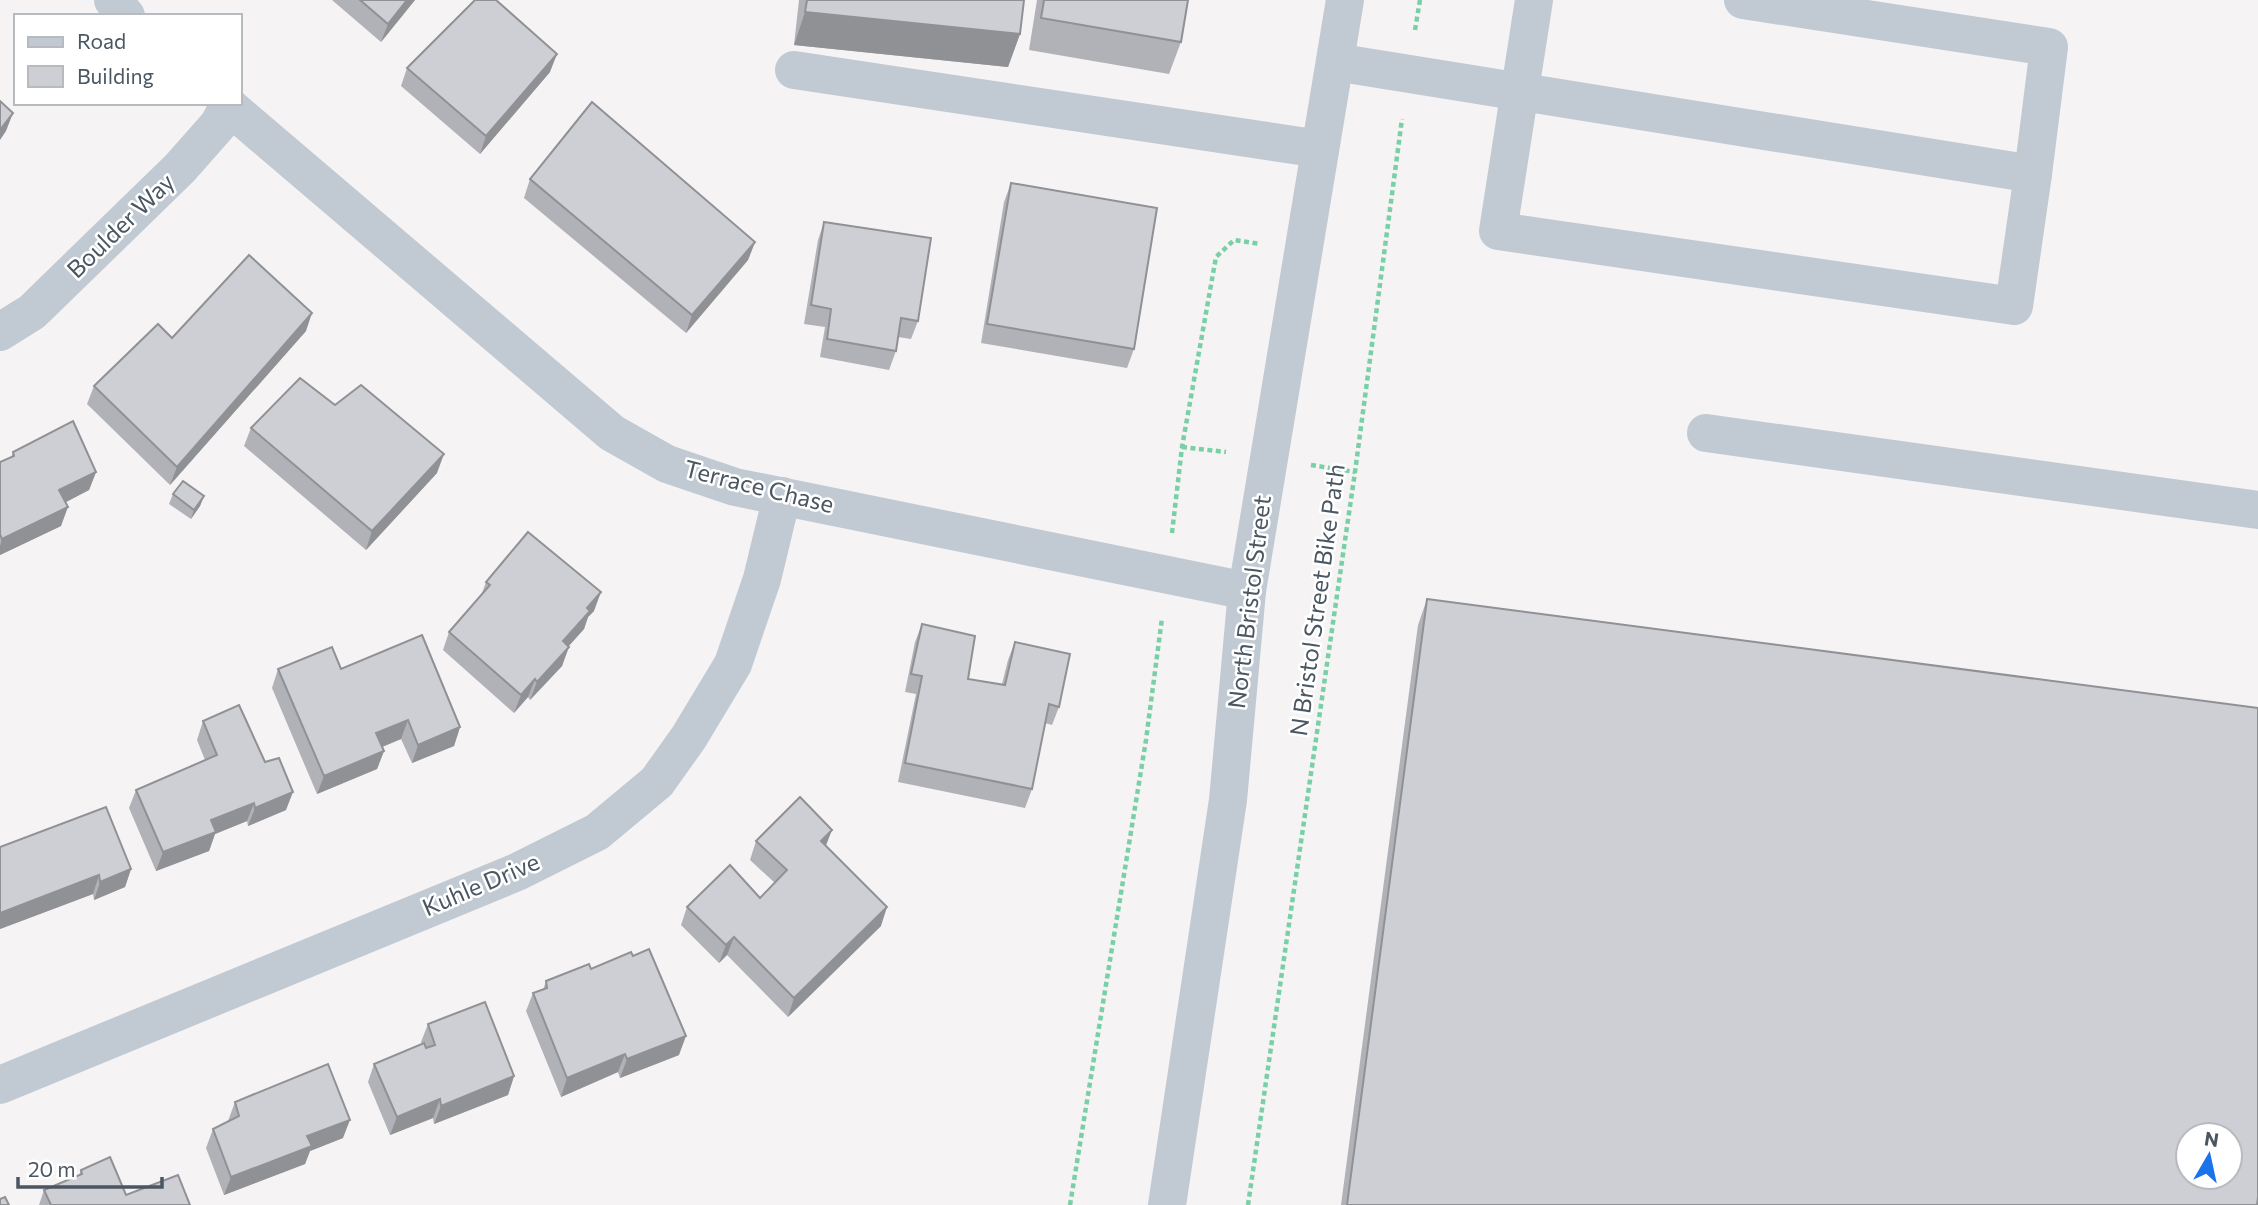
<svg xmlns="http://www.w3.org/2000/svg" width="2258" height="1205" font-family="Commissioner,sans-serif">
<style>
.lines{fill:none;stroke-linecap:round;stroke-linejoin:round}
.path{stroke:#7ad0a6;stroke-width:4.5;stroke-dasharray:5 3.5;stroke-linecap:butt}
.minor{stroke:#c1cad2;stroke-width:38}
.wall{fill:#b0b2b7}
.shaded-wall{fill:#909195}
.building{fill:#cdcfd5;stroke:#909195;stroke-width:2;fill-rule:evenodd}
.labels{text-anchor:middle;stroke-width:5;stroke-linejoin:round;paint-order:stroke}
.street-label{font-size:24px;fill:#4a5661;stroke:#fff}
</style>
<rect width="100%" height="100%" fill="#f5f3f3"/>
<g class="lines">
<g class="path">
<polyline points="1415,30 1420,0"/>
<polyline points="1182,447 1226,452"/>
<polyline points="1311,465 1355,472"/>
<polyline points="1172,533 1182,447 1216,257 1234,240 1260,244"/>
<polyline points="1070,1205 1146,740 1162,618"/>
<polyline points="1248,1205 1355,472 1402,119"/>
</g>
<g class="minor">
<polyline points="113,0 126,16"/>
<polyline points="1743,0 2049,47 2033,174"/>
<polyline points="1335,62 2033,174 2014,306 1498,231 1534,0"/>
<polyline points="794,70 1320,149"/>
<polyline points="225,103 612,433 667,464 735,487 1247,591"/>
<polyline points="0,332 32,312 180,168 218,125 229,106"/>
<polyline points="1706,433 2258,510"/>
<polyline points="0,1085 517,872 597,832 657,782 689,737 733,664 762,579 782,496"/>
<polyline points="1167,1205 1228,800 1247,591 1345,0"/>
</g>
</g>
<g class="wall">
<polygon points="332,0 415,0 381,42"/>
<polygon points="799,0 1024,0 1020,34 1008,67 794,45"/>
<polygon points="1037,0 1188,0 1181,42 1169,74 1029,50"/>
<polygon points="407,68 550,72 480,154 401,86"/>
<polygon points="530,179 755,242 748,260 686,333 524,198"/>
<polygon points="1011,183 1134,349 1127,368 981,343 1004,202"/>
<polygon points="824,222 918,321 911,339 898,337 896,351 889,370 820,357 825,327 804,324 818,240"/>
<polygon points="306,331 170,485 87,404 94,386 172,338"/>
<polygon points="335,405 437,473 366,550 244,446 251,428"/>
<polygon points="13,452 96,472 89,490 65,502 61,526 0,555 0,462 11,458"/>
<polygon points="173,494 204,496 200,506 191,519 169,504"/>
<polygon points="486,582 594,611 588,617 584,629 568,647 562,666 530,700 528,697 514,713 443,650 449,632 481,596"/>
<polygon points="1427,599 2257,1205 1341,1205 1418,625"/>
<polygon points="922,624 968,679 1002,684 1008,660 1015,642 1059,707 1052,725 1045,723 1032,789 1025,808 898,782 916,694 905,692 915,642"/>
<polygon points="278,669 341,669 460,727 454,746 412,763 401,739 382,747 384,751 377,769 317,794 272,688"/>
<polygon points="203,721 286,810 248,826 247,821 215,834 209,851 156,871 129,808 136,790 205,760 197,740"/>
<polygon points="756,841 826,846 881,926 788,1017 727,955 719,963 681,925 687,907 760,898 775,883 750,860"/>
<polygon points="0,847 131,869 125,887 94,900 93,894 0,929"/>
<polygon points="591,969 679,1055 620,1078 618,1072 561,1097 526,1011 533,993 543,990 546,981"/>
<polygon points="428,1024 514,1076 508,1095 434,1124 433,1118 390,1135 368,1082 374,1064 422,1044 421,1042"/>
<polygon points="235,1102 343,1138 310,1151 305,1164 224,1195 206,1148 213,1129 228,1121"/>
<polygon points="81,1170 126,1195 190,1205 39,1205 44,1190 79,1176"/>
</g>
<g class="shaded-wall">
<polygon points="407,0 415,0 381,42 388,24"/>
<polygon points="805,12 1020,34 1008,67 794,45"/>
<polygon points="557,54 550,72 480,154 486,136"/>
<polygon points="13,113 6,131 0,140 0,130"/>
<polygon points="755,242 748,260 686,333 692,315"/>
<polygon points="312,313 306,331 170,485 177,467"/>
<polygon points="444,454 437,473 366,550 372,531"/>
<polygon points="96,472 89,490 53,509 59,490"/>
<polygon points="204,496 200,506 191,519 194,510"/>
<polygon points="68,507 61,526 0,555 0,546 2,539"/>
<polygon points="601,592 594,611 588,617 584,629 556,660 563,641 587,608"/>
<polygon points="569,647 562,666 530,700 537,682"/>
<polygon points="535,679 528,697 514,713 521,695"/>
<polygon points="408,720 401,739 370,752 376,733"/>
<polygon points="460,727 454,746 412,763 418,745"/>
<polygon points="384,751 377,769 317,794 324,776"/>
<polygon points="293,792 286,810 248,826 255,808"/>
<polygon points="254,803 247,821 215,834 209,851 156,871 163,852 211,820"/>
<polygon points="832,830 825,848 821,841"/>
<polygon points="131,869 125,887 94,900 100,882"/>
<polygon points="99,875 93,894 0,929 0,913"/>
<polygon points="887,907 881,926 788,1017 794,998"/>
<polygon points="734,937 727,955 719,963 726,945"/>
<polygon points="686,1036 679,1055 620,1078 627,1059"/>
<polygon points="625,1054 618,1072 561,1097 567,1078"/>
<polygon points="514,1076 508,1095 434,1124 441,1106"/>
<polygon points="440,1099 433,1118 390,1135 397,1117"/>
<polygon points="350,1120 343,1138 310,1151 305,1164 224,1195 231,1177 307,1136"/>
</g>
<g class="building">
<polygon points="360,0 407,0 388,24"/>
<polygon points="475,0 496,0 557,54 486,136 407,68"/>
<polygon points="807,0 1024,0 1020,34 805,12"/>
<polygon points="1044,0 1188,0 1181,42 1041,18"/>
<polygon points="0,101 13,113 0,130"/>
<polygon points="592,102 755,242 692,315 530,179"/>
<polygon points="1011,183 1157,208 1134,349 987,324"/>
<polygon points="824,222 931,238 918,321 901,318 896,351 827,339 831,309 811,305"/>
<polygon points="249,255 312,313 177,467 94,386 158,324 172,338"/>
<polygon points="300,378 335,405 361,385 444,454 372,531 251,428"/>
<polygon points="73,421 96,472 59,490 68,507 2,539 0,534 0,462 14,456 13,452"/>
<polygon points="183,481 204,496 194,510 173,494"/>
<polygon points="528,532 601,592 587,608 590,611 563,641 569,647 537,682 535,679 521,695 449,632 490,585 486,582"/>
<path d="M1427 599 2258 708V1197L2257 1205H1347ZM2188 1135H2230V1177H2188Z"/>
<polygon points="922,624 975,636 968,679 1005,685 1015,642 1070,654 1059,707 1049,704 1032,789 905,763 922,676 911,674"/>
<polygon points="422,635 460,727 418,745 408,720 376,733 384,751 324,776 278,669 332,647 341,669"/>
<polygon points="239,705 265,762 279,758 293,792 255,808 254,803 211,820 216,832 163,852 136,790 217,755 203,721"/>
<polygon points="800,797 832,830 821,841 887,907 794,998 734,937 726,945 687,907 730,865 760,898 787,870 756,841"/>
<polygon points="106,807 131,869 100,882 99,875 0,913 0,847"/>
<polygon points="649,949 686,1036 627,1059 625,1054 567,1078 533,993 547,988 546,981 589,964 591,969 631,952 633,956"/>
<polygon points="485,1002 514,1076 441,1106 440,1099 397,1117 374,1064 424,1043 426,1048 435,1045 428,1024"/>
<polygon points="328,1064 350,1120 307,1136 312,1146 231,1177 213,1129 239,1116 235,1102"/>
<polygon points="110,1157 126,1195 178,1175 190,1205 51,1205 44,1190 82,1174 81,1170"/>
<polygon points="5,1197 9,1205 0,1205 0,1199"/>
</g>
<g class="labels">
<g class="street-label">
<text transform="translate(121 226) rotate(-44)" y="8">Boulder Way</text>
<text transform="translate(759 487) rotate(14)" y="8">Terrace Chase</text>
<text transform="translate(1318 600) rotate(-82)" y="8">N Bristol Street Bike Path</text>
<text transform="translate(1250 602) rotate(-83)" y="8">North Bristol Street</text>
<text transform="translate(481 885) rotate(-23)" y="8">Kuhle Drive</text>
</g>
</g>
<rect x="14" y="14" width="228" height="91" fill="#ffffff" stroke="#b7bbc0" stroke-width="2"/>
<rect x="28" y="37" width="35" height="10" fill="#c1cad2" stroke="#b7bbc0" stroke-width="2"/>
<text x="77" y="49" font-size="21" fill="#4a5661">Road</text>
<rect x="28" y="66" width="35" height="21" fill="#cdcfd5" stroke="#b7bbc0" stroke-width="2"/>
<text x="77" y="84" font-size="21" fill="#4a5661">Building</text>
<g transform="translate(2209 1156) rotate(9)"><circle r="33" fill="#ffffff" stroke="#b7bbc0" stroke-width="2"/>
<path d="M0-5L12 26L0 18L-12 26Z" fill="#1a73e8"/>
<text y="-10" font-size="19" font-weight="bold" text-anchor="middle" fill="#4a5661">N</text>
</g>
<path d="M18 1177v10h144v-10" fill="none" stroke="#4a5661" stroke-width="3.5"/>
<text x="28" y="1177" font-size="21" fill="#4a5661" stroke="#ffffff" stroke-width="5" paint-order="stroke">20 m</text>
</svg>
